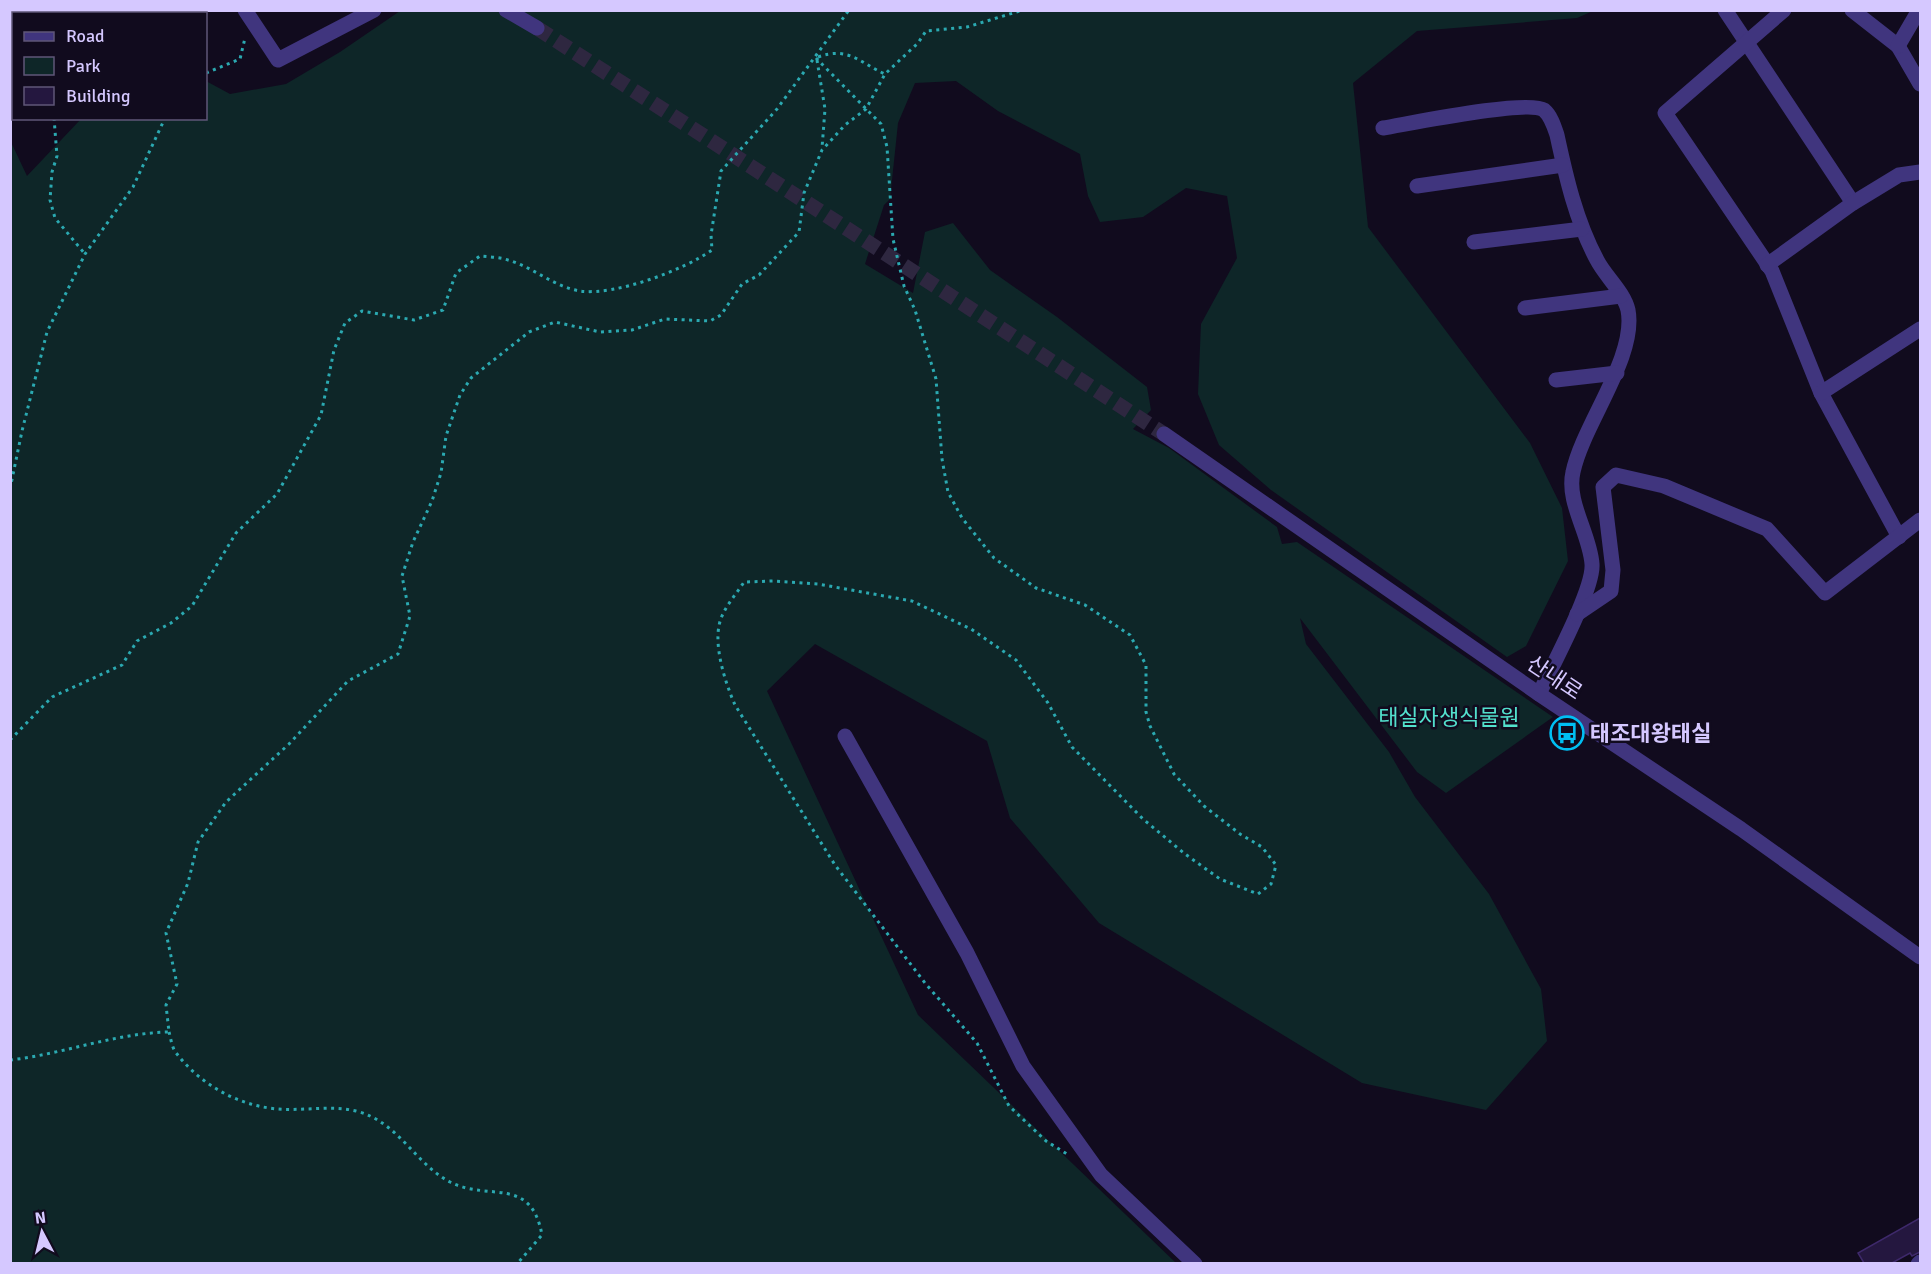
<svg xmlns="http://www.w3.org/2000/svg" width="1931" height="1274" font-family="Signika,'Noto Sans KR',sans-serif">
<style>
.green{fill:#0e2628}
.water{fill:#08143a}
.building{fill:#24173f;stroke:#3e296b;stroke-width:1.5}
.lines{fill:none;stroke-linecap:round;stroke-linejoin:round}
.minor-tunnel{stroke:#2e2740;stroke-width:15;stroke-dasharray:15 8;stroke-linecap:butt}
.path{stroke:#2ba9b1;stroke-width:3;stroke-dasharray:3 4.5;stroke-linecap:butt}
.minor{stroke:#40357e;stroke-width:15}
.labels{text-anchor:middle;stroke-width:5;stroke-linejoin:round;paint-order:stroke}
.street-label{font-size:22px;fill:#d5c8ff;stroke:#110b1e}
.park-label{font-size:22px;fill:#53e0cd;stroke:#110b1e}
.poi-label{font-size:22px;font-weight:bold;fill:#d5c8ff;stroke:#110b1e;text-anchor:start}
</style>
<rect width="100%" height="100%" fill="#110b1e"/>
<polygon class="green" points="400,11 1593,11 1577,18 1417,31 1353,83 1368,227 1530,443 1562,508 1568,561 1526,646 1507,657 1271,490 1219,445 1198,394 1201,324 1237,258 1227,196 1186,188 1143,217 1100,222 1088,196 1080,154 998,111 956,81 915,83 898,123 890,199 884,205 865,264 913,293 925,232 953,223 990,270 1057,317 1147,387 1151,410 1133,429 1169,448 1277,527 1282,544 1297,542 1553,717 1446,793 1417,772 1300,618 1306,644 1389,752 1415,797 1489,894 1541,989 1547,1041 1486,1110 1362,1083 1099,923 1010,818 987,741 815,644 767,691 918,1015 1176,1263 11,1263 10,140 27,176 81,119 206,118 206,81 230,94 286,84 340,52"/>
<polygon class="water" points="106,10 107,13 14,14 13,27 11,23 11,11"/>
<polygon class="building" points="1920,1218 1920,1252 1912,1256 1910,1253 1892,1263 1864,1263 1858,1253"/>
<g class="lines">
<polyline class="minor-tunnel" points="537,28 1164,434"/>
<g class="path">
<polyline points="10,53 14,55"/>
<path d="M818 57C849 46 860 63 885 74"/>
<path d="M816 58 881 124 887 147 893 239 904 286 915 310 936 379 942 459 948 492 962 518 994 558 1036 588 1085 605 1130 635 1146 665V712L1150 726 1174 774 1204 806 1240 834 1262 847 1276 865 1271 884 1258 894 1220 879 1185 854 1143 819 1072 747 1048 703 1016 660 971 629 912 601 818 584 773 581 744 582C737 593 728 603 723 614 710 638 725 682 735 705L835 865 925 983 977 1043 1009 1106 1046 1141 1067 1154"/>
<polyline points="817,60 825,109 822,148"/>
<polyline points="206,73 240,59 245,38"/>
<polyline points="54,118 57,156 52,172 50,200 55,218 85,254"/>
<polyline points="10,489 22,431 47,332 85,254 133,187 165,118"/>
<path d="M10 740 52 697 122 665 137 641 171 623 192 606 236 533 277 494 321 415 334 350 345 323 362 311 414 320 443 310 456 273 480 256C489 257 499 257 508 260 533 267 554 287 580 291 615 296 684 270 712 250L711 235 721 171 777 109 849 10"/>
<path d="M169 1032C171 1039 172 1049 177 1054 201 1085 239 1106 278 1109 304 1111 331 1105 356 1111 399 1122 414 1163 450 1182 489 1202 531 1175 542 1235L517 1264"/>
<path d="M10 1060C64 1054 115 1033 169 1032L166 1005 177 984 166 933 188 883 198 842 226 802 289 744 348 681 398 654 410 616 402 576 413 542 432 501 441 473 446 436 460 395 471 378 529 332 555 322 600 332 632 330 665 319 710 321 721 315 742 284 759 275 799 232 804 193 822 150 845 125 866 109 885 74 918 43 926 31 967 27 1023 10"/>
</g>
<g class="minor">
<polyline points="245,10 278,60 374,10"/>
<polyline points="506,10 537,28"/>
<polyline points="1725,10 1853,203"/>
<polyline points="1784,10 1665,113 1772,271 1821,393 1899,537"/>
<polyline points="1852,10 1898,46 1920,84"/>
<polyline points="1898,46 1919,10"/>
<path d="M1383 128C1408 124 1528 99 1544 110 1551 116 1554 126 1557 135 1566 177 1576 221 1597 260 1605 276 1624 292 1628 310 1637 357 1583 424 1573 472 1566 502 1590 534 1592 564 1594 589 1551 668 1539 694"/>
<polyline points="1417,186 1563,165"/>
<polyline points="1474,242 1582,229"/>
<polyline points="1767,265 1853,203 1899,175 1920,172"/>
<polyline points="1525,308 1621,296"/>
<polyline points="1556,380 1617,373"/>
<polyline points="1821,393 1920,329"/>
<polyline points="1164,434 1539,694 1741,829 1920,957"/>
<polyline points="1577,614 1611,591 1613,570 1603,487 1616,475 1664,486 1767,529 1825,593 1920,520"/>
<polyline points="845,736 967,953 1023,1066 1101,1175 1195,1264"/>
<polyline points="1918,1264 1920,1262"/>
</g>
</g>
<defs>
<symbol id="bus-ring" viewBox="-11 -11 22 22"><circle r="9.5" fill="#110b1e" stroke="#00bff3" stroke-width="1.5"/><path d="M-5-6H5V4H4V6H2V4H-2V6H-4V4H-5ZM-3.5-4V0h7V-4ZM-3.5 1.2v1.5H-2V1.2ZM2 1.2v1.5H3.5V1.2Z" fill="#00bff3"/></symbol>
</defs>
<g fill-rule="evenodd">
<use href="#bus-ring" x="1548" y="714" width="38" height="38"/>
</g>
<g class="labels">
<g class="street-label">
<text transform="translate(1555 677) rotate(34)" y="8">산내로</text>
</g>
<g class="park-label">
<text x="1449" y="725">태실자생식물원</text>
</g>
<g class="poi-label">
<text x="1590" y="741">태조대왕태실</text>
</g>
</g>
<rect width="1931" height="1274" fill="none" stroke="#d5c8ff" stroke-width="24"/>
<rect x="12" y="12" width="195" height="108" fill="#110b1e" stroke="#5f5778" stroke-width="1.5"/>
<rect x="24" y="32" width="30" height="9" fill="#40357e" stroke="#5f5778" stroke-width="1.5"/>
<text x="66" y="42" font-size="18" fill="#d5c8ff">Road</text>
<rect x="24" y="57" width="30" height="18" fill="#0e2628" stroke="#5f5778" stroke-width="1.5"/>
<text x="66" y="72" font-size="18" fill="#d5c8ff">Park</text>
<rect x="24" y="87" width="30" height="18" fill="#24173f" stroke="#5f5778" stroke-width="1.5"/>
<text x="66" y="102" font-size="18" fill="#d5c8ff">Building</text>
<g transform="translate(42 1232) rotate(353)" stroke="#110b1e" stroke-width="4.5" paint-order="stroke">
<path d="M0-4.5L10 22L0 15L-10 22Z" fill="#d5c8ff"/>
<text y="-9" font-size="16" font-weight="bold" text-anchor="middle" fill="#d5c8ff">N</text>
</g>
</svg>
